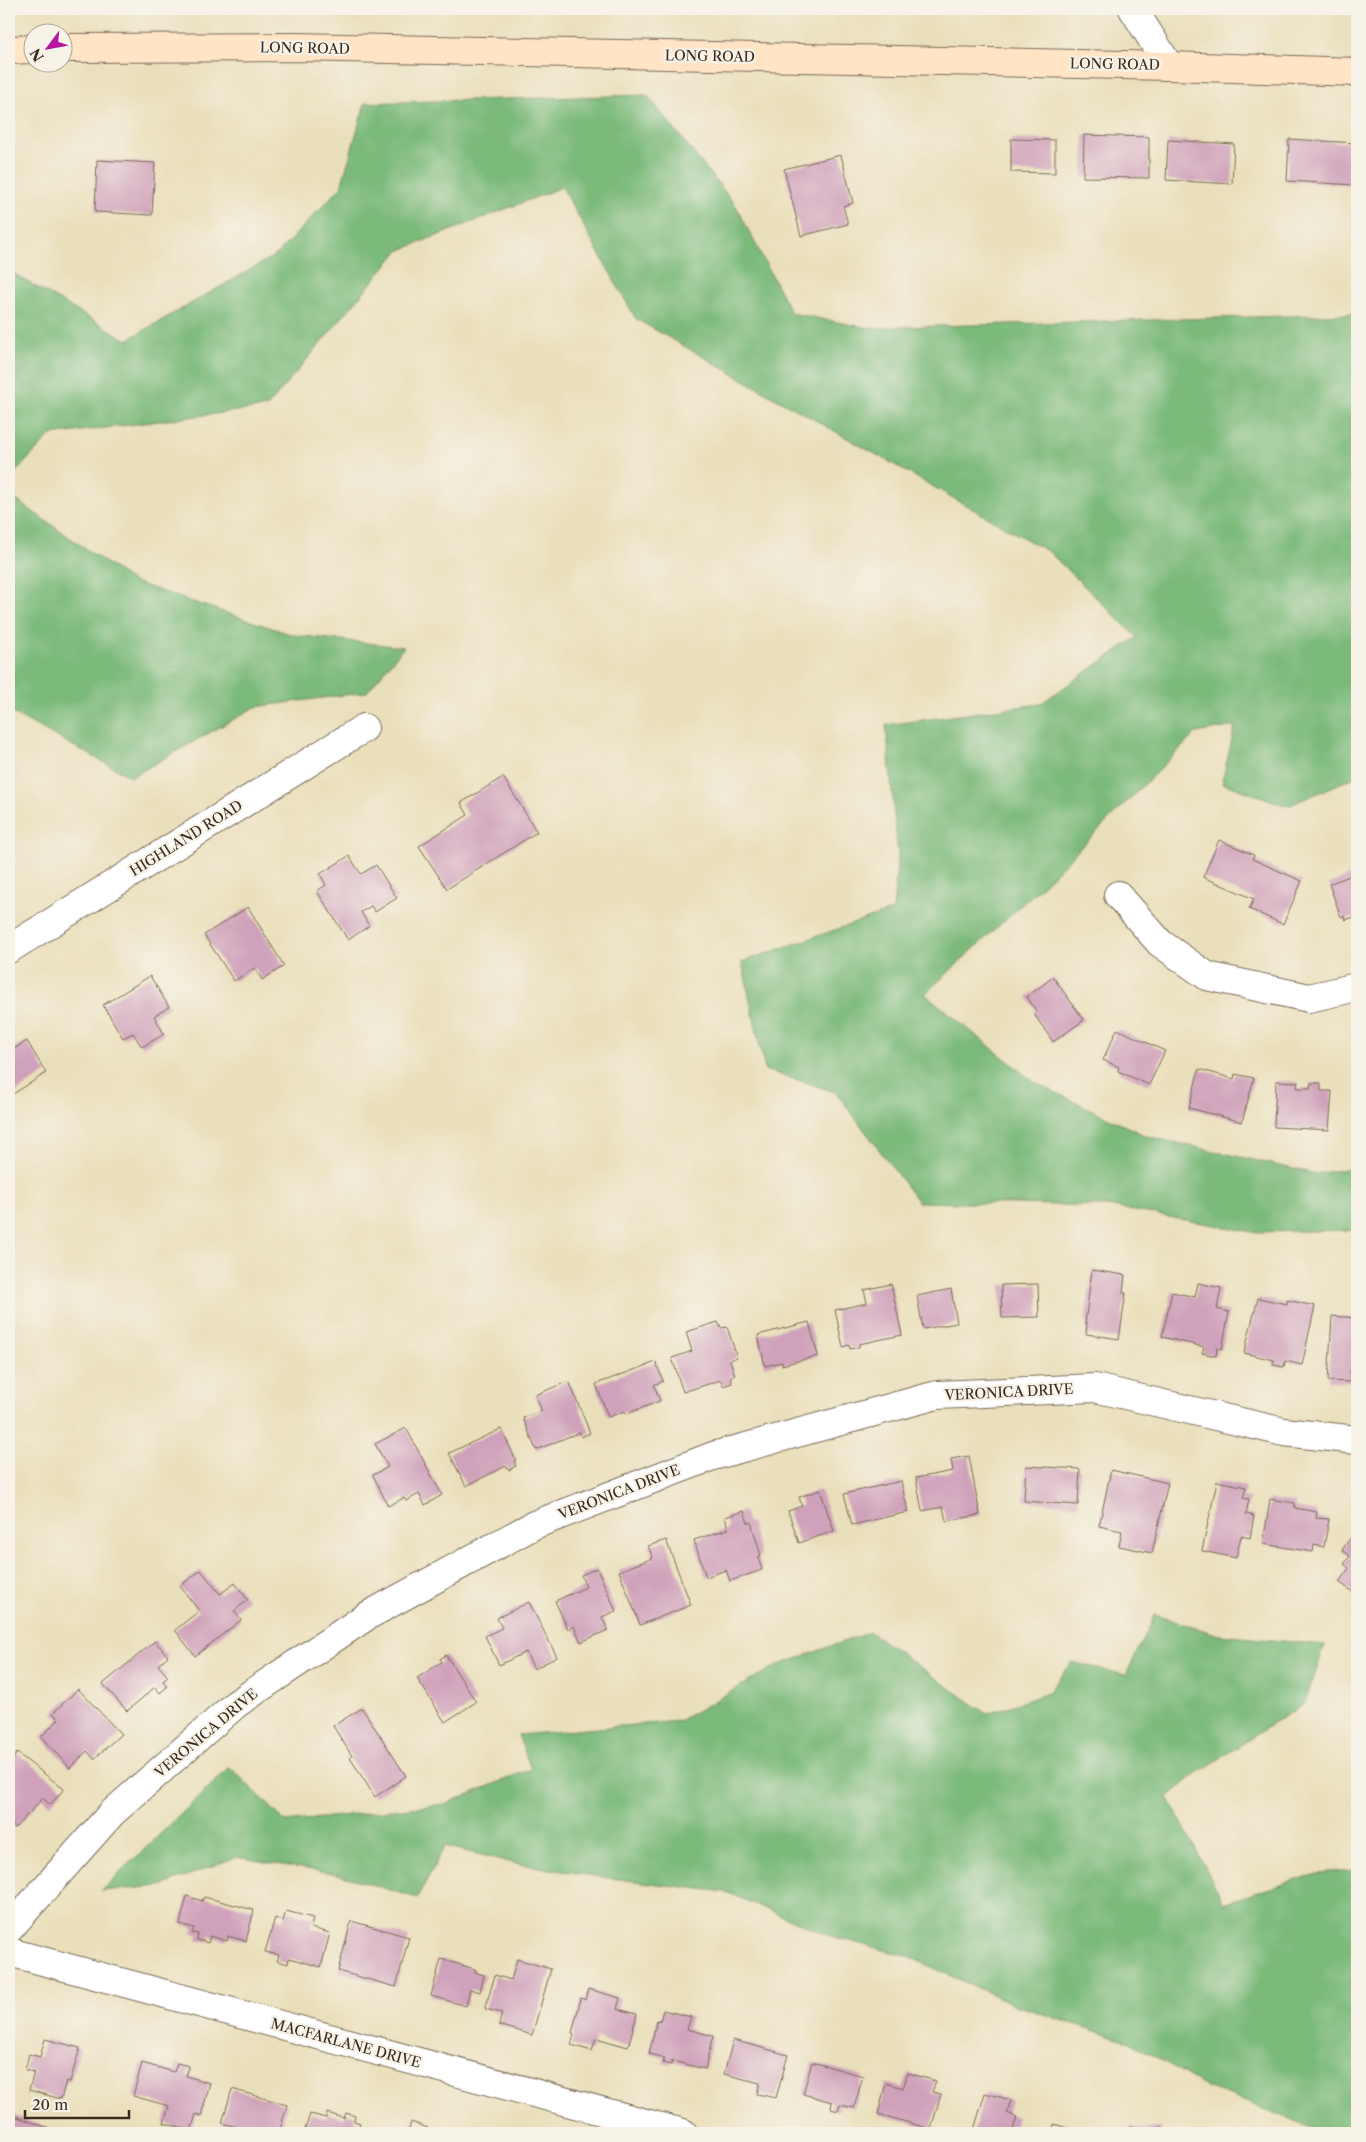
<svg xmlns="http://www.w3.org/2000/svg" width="1366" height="2142" font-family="'Libre Caslon Text',serif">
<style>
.forest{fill:#7bba7a;stroke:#5b724c}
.building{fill:#cfa1ba}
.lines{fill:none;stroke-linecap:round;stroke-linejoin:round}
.street-casing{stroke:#786955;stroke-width:30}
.secondary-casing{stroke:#786955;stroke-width:30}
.street{stroke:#fff;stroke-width:28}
.secondary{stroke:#ffe4c6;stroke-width:28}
.labels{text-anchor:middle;stroke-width:4.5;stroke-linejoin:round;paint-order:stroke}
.street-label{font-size:14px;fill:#3b2a1e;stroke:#f7f3e8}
</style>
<rect width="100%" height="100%" fill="#f7f3e8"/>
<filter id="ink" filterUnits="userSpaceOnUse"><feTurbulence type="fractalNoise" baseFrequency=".02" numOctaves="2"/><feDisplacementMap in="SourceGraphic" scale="10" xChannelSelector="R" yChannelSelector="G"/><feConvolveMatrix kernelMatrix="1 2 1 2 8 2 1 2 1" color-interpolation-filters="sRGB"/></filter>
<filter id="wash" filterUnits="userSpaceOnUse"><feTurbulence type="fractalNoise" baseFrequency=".0096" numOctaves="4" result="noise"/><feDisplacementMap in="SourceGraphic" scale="20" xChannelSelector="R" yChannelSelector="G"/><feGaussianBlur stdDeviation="1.12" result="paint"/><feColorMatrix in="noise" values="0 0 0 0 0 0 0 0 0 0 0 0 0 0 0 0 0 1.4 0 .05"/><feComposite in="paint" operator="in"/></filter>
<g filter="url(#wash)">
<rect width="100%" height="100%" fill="#eadfbb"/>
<g class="forest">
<polygon points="647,95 736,206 791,313 868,328 1357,314 1357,776 1288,806 1222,783 1235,726 1196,733 1046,882 925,994 1034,1082 1146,1136 1316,1174 1357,1167 1357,1230 1253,1232 1107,1206 918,1202 836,1092 765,1070 742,962 893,910 898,856 886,725 1040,704 1137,637 1049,552 636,319 562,187 398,251 267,407 51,435 9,479 9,271 127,340 276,255 341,187 365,103"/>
<polygon points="9,495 133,582 293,635 404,647 367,692 255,707 131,777 9,711"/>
<polygon points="1155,1615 1219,1635 1325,1645 1305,1703 1196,1774 1168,1797 1224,1903 1318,1873 1357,1870 1357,2133 1327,2133 1209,2088 1130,2042 1018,2006 907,1956 830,1936 726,1892 600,1877 514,1863 445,1846 417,1898 337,1874 236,1857 161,1886 101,1891 230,1767 286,1822 445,1804 531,1769 518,1735 679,1721 776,1666 870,1632 987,1714 1048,1693 1072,1662 1126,1675"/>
</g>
<g id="blocks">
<g class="building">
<polygon points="1084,135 1149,137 1149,178 1083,177"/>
<polygon points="1011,139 1055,140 1055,173 1011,172"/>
<polygon points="1289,139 1357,143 1356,185 1287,181"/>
<polygon points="1168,140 1234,144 1232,184 1166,180"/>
<polygon points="841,155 853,203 843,206 848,224 801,236 784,169"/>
<polygon points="97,160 155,163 152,215 95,212"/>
<polygon points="503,777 537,832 447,889 419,846 468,815 461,803"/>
<polygon points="1219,840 1254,855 1252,859 1302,881 1283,924 1249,909 1254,899 1203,877"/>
<polygon points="349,856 361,874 376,865 397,898 375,912 371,906 361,912 369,926 348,940 317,891 326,885 320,874"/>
<polygon points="1357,873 1357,910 1352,912 1354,917 1345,920 1344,916 1341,917 1329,884"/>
<polygon points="248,907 284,966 262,980 255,968 234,981 204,935"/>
<polygon points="150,976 169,1007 154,1016 164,1034 142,1047 133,1033 123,1038 103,1005"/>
<polygon points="1053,977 1084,1020 1053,1042 1034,1014 1037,1012 1027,997"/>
<polygon points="1117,1029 1165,1051 1149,1085 1118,1071 1119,1067 1103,1060"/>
<polygon points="9,1038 15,1048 27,1041 46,1073 13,1094 9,1088"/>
<polygon points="1199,1069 1234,1079 1235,1074 1254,1078 1242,1122 1189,1108"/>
<polygon points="1276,1081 1298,1082 1297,1088 1310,1088 1311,1083 1321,1083 1321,1091 1332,1091 1329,1130 1274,1127"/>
<polygon points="1092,1270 1125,1275 1123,1293 1126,1293 1119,1339 1086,1334 1087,1323 1085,1323"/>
<polygon points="1198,1283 1221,1288 1217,1309 1229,1312 1222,1349 1217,1348 1216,1356 1202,1353 1204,1347 1162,1337 1172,1292 1195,1297"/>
<polygon points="891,1284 902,1335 859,1344 859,1347 850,1349 849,1345 843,1347 835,1310 867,1303 864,1290"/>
<polygon points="1038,1284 1039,1317 1002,1318 1001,1285"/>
<polygon points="951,1289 957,1323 923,1329 917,1296"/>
<polygon points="1258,1298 1287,1304 1287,1300 1315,1306 1302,1365 1285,1361 1284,1367 1273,1365 1274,1360 1244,1353"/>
<polygon points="1332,1316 1357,1318 1357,1371 1350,1371 1350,1382 1328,1381"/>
<polygon points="718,1322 721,1328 727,1327 737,1357 730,1360 735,1375 730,1377 732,1383 723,1386 721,1380 683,1392 672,1358 692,1351 686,1332"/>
<polygon points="809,1322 818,1356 782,1365 782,1362 765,1366 758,1335"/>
<polygon points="656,1362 663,1381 654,1385 660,1401 626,1414 625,1411 608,1417 596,1384"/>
<polygon points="569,1381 590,1433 581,1437 580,1432 536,1450 523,1418 542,1411 535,1395"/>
<polygon points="406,1428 442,1495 425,1505 419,1494 406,1501 404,1498 388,1506 373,1475 388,1467 375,1444"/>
<polygon points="501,1429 516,1460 514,1461 516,1466 509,1470 506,1466 466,1486 449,1453"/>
<polygon points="969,1456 980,1515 946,1521 943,1507 922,1511 916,1478 953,1471 951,1459"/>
<polygon points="1026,1466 1080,1469 1078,1505 1024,1501"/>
<polygon points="1111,1470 1168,1483 1152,1553 1119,1546 1122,1531 1099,1526"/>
<polygon points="901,1481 908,1512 852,1525 844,1494"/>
<polygon points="1217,1481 1246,1487 1243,1498 1249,1499 1246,1514 1254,1516 1250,1538 1241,1536 1236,1558 1202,1551"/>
<polygon points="820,1490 834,1531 799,1543 788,1511 802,1506 799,1497"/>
<polygon points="1270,1499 1295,1503 1295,1508 1317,1512 1316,1518 1329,1519 1324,1547 1314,1545 1313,1552 1263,1544"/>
<polygon points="744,1511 748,1523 751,1522 761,1556 758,1557 762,1570 730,1581 726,1570 706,1577 694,1540 728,1529 725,1517"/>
<polygon points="1357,1528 1357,1595 1339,1582 1349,1568 1344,1564 1350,1556 1342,1550"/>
<polygon points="666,1540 691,1605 640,1625 619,1571 653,1558 648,1546"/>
<polygon points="597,1568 616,1611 602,1617 608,1630 581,1642 574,1626 568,1629 555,1601 586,1587 581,1575"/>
<polygon points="201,1570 220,1594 235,1583 248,1600 234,1611 241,1620 195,1656 175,1630 199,1611 180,1586"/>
<polygon points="529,1602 557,1657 534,1669 526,1652 499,1665 485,1636 502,1628 497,1618"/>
<polygon points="155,1641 168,1656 158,1665 168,1677 163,1681 167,1687 160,1693 155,1687 127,1711 103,1684"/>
<polygon points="446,1655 476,1702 445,1722 417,1678 442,1662 440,1659"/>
<polygon points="78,1689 121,1734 94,1759 87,1751 70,1768 41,1737 59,1719 53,1713"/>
<polygon points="362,1708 406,1776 375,1797 350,1758 352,1756 333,1726"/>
<polygon points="17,1753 64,1789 50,1805 43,1798 15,1828 9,1823 9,1764"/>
<polygon points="187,1896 202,1901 204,1897 254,1910 246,1941 228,1936 227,1941 210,1936 208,1943 197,1940 198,1934 192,1933 194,1928 180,1924"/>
<polygon points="286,1911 313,1918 311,1928 330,1933 321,1967 289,1958 288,1964 277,1961 279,1955 265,1952 275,1918 283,1921"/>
<polygon points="351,1921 409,1937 396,1987 338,1971"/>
<polygon points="441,1959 475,1969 475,1972 484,1975 480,1992 470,1989 466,2006 431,1996"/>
<polygon points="517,1959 551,1969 532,2035 499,2025 502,2013 485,2009 495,1975 511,1980"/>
<polygon points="588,1989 620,1998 617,2009 637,2014 628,2047 596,2038 592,2051 571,2045 574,2034 572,2033 581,1998 585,2000"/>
<polygon points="663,2010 691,2017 687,2029 713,2036 705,2069 672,2061 671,2065 663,2063 665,2058 649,2054 657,2020 660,2021"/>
<polygon points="45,2039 80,2048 70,2082 66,2081 61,2099 29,2090 34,2072 25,2070 29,2054 40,2057"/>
<polygon points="733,2040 788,2055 776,2098 757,2094 760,2083 724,2074"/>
<polygon points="812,2062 863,2076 854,2108 840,2105 838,2111 831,2109 832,2102 803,2094"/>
<polygon points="142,2063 174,2072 177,2063 189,2066 186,2076 210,2083 201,2116 196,2114 191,2131 164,2123 169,2106 133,2096"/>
<polygon points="908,2073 936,2081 932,2092 941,2094 931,2129 878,2114 886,2083 903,2088"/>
<polygon points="232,2089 287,2105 279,2133 260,2133 222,2123"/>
<polygon points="985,2093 1011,2100 1007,2113 1017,2117 1012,2133 973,2133"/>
<polygon points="327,2113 344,2118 346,2113 355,2116 354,2121 360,2123 357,2133 304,2133 310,2114 326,2118"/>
<polygon points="9,2114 49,2128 48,2133 9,2133"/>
<polygon points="411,2122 428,2128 427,2133 408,2133"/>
<polygon points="1054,2124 1085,2133 1052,2133"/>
<polygon points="1130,2126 1144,2130 1163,2127 1161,2133 1128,2133"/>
</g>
</g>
</g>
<g filter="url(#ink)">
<use href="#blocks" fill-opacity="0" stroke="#786955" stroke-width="1"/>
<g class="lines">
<defs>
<g id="street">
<polyline points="1133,9 1169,66"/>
<polyline points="1118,895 1160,943 1207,976 1309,998 1357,987"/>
<polyline points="9,949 364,728"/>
<polyline points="9,1929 112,1813 236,1704 367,1616 534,1525 713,1456 937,1395 1095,1388 1284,1432 1357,1440"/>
<polyline points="9,1952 683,2133"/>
</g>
<g id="secondary">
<polyline points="62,48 296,47 1169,66 1357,72"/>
<polyline points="9,50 32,49"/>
</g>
</defs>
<use href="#street" class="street-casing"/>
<use href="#secondary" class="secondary-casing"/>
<use href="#street" class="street"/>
<use href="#secondary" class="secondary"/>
</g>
</g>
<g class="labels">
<g class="street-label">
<text transform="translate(305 48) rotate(1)" y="5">LONG ROAD</text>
<text transform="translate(710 56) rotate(1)" y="5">LONG ROAD</text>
<text transform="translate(1115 64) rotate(1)" y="5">LONG ROAD</text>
<text transform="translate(186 838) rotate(-32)" y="5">HIGHLAND ROAD</text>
<text transform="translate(1009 1392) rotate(-3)" y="5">VERONICA DRIVE</text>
<text transform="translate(619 1492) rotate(-21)" y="5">VERONICA DRIVE</text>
<text transform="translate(206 1733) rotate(-40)" y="5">VERONICA DRIVE</text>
<text transform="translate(346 2043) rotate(15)" y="5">MACFARLANE DRIVE</text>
</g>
</g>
<rect width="1366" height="2142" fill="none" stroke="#f7f3e8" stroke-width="30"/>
<g transform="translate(48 48) rotate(238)"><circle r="24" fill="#f7f3e8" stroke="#aca397"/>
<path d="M0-4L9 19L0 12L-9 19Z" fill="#b5179e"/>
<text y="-8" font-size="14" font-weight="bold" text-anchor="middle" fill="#3b2a1e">N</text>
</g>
<path d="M25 2110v8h104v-8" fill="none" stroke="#3b2a1e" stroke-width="2.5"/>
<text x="32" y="2110" font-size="15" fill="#3b2a1e" stroke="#f7f3e8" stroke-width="4" paint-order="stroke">20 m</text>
</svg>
